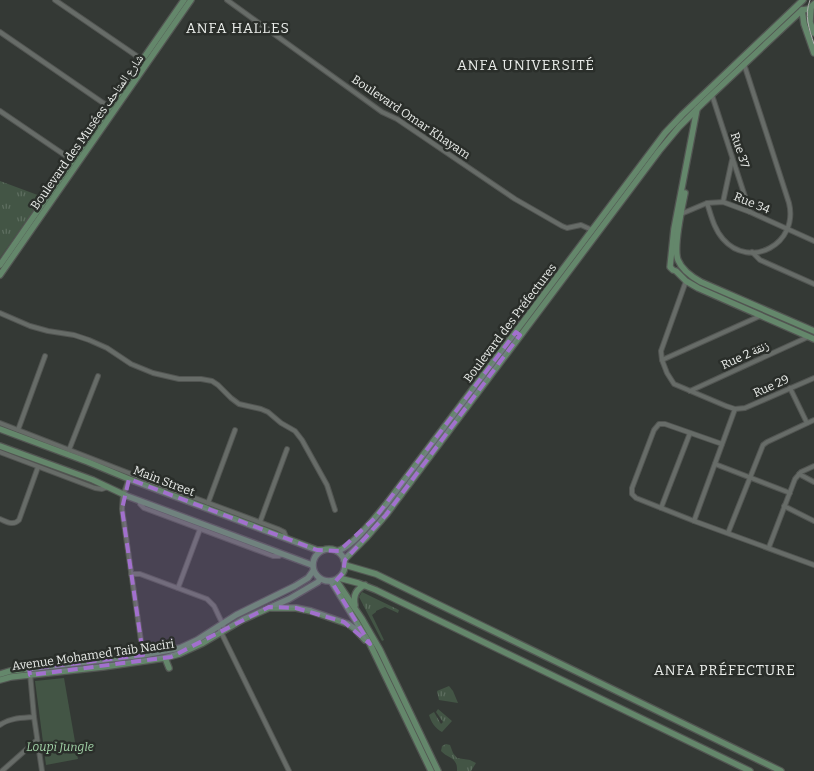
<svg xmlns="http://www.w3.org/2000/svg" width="814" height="771" font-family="Bitter,'Noto Naskh Arabic',serif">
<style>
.grass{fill:url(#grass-tufts)}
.park{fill:#435545}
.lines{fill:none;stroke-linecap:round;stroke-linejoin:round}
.street-casing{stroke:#525552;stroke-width:6}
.secondary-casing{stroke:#525552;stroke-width:8}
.street{stroke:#676c68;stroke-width:4}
.secondary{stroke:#64876b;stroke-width:5.5}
.tram{stroke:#afb2af;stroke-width:1}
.marked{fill:#a270ce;fill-opacity:0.2;stroke:#a270ce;stroke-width:4;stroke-dasharray:10 6;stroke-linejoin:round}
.labels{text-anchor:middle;stroke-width:5;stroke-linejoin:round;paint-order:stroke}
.street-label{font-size:12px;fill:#eaedea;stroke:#2a2e2a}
.park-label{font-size:12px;font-style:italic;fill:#a1d2a7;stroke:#2a2e2a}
.neighbourhood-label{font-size:14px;letter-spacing:1px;fill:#eaedea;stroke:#2a2e2a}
</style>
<defs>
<pattern id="grass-tufts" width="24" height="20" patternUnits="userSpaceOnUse" patternTransform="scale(1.25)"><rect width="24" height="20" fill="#435545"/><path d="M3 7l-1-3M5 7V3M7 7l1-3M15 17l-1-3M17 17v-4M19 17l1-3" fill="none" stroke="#5e6e60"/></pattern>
</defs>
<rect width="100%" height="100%" fill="#343935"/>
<g class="grass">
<polygon points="0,181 43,197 0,258"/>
<polygon points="362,592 399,610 398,613 385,607 376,611 376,612 372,615 384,640 382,641 359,597"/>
<polygon points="449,686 453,691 458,703 439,700 437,691"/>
<path d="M438 709 452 721 442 732C435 728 431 722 429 715L434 712 441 724 443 722 436 712Z"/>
<path d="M446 744 450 745 453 753 457 758 470 760 476 763 471 771H457C458 757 447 758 441 751L442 746Z"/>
</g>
<polygon class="park" points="64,678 78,759 46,765 35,681"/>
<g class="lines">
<defs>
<g id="street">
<polyline points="55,0 144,61"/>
<polyline points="227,0 382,112 397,119 515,199 562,226 567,228 581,225 592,230"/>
<polyline points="0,32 109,107"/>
<polyline points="712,95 750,212"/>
<polyline points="0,111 72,160"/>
<polyline points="723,202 732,160"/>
<path d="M707 203C711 215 714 229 723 239 750 270 799 244 789 203L744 64"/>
<polyline points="681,214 707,203 723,202 750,212 814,241"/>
<polyline points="752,252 760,260 814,284"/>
<polyline points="686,281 661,351 662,360 667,373 674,384 726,406 735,409 745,408 814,378"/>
<polyline points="0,313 30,326 48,331 74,335 89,340 107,348 131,364 153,373 179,379 201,379 212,381 218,385 231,398 239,404 261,409 268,412 281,423 295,431 302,440 327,485 335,510"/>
<polyline points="662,360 760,316"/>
<polyline points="790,388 807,423"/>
<polyline points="690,391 808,337"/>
<polyline points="0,423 152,482 278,529 284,532 287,539"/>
<polyline points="18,430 45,356"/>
<polyline points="722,444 665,424 659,424 654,430 632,488 632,494 636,498 694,521 814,565"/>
<polyline points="69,450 98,376"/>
<polyline points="0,452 95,488 102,489 108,487"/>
<polyline points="715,464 790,493"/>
<polyline points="799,474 814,482"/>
<polyline points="129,479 123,495 122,509 143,655"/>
<polyline points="140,501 140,504 144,508 273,556 279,556 283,554"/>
<polyline points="208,503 235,430"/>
<polyline points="784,506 814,521"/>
<polyline points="661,508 690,433"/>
<path d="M0 519C7 522 13 526 19 520L38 467"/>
<polyline points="694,521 735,409"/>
<polyline points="260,522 287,449"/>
<polyline points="728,533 763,445 767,442 814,420"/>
<polyline points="769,547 795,479 801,472 814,466"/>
<polyline points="131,574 140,574 207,599 214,606 225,629"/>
<polyline points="178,588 200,529"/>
<polyline points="218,626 289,771"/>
<polyline points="30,673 34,717 42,771"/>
<path d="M0 725C9 718 22 718 34 717"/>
<polyline points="2,771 37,740"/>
</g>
<g id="secondary">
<polyline points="811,8 810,22 814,33"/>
<polyline points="802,10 804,24 814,53"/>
<polyline points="697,109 674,229 670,267 673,270 676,271 686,281 698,288 814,339"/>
<path d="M685 193C682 208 673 247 678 260 682 270 692 277 701 282L814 331"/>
<polyline points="0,265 184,0"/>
<polyline points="0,275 191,0"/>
<polyline points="0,429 88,462 129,479 317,550 322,550"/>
<polyline points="0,446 93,480 127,496 312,565"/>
<circle cx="329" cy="565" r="16"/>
<path d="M337 551C352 548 377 515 387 503L665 133 682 115 803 0"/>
<polyline points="344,560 367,537 386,515 659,151 679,127 703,103 802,10 809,9 814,4"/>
<polyline points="345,565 376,574 781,771"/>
<polyline points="339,578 358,583 376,590 750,771"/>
<polyline points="336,580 362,619 380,650 438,771"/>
<polyline points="331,581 370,644 431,771"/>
<path d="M355 605C353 596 356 589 365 585"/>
<polyline points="271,608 296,608 311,611 348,624 355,629 365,640"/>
<polyline points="165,658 169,668"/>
<polyline points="0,674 10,671 44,667 143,655 180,648 197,640 236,615 295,586 308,578 313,571"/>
<polyline points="0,680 11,677 103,667 165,658 179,654 203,643 242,620 289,599 318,582 320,579"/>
</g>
</defs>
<use href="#street" class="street-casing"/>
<use href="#secondary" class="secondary-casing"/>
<use href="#street" class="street"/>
<use href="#secondary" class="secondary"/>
<path class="tram" d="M810 0C804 16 809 28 814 44"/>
</g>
<path class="marked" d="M516 332 520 335 386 515 345 560 343 573 333 584 370 644 344 622 296 608 269 607 171 657 30 675 29 669 143 655 122 509 129 479 317 550 339 551 375 518Z"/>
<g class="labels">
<g class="street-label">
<text transform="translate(411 117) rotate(34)" y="4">Boulevard Omar Khayam</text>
<text transform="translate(87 132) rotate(-55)" y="4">Boulevard des Musées شارع المتاحف</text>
<text transform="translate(740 150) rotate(72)" y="4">Rue 37</text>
<text transform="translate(752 203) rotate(22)" y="4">Rue 34</text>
<text transform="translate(510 323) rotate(-53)" y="4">Boulevard des Préfectures</text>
<text transform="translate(745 355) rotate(-25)" y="4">Rue 2 زنقة</text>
<text transform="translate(771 386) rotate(-24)" y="4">Rue 29</text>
<text transform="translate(164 481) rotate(21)" y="4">Main Street</text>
<text transform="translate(93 655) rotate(-8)" y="4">Avenue Mohamed Taib Naciri</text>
</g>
<g class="park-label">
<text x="60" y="751">Loupi Jungle</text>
</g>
<g class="neighbourhood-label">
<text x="238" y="33">ANFA HALLES</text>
<text x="526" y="70">ANFA UNIVERSITÉ</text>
<text x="725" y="675">ANFA PRÉFECTURE</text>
</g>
</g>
</svg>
